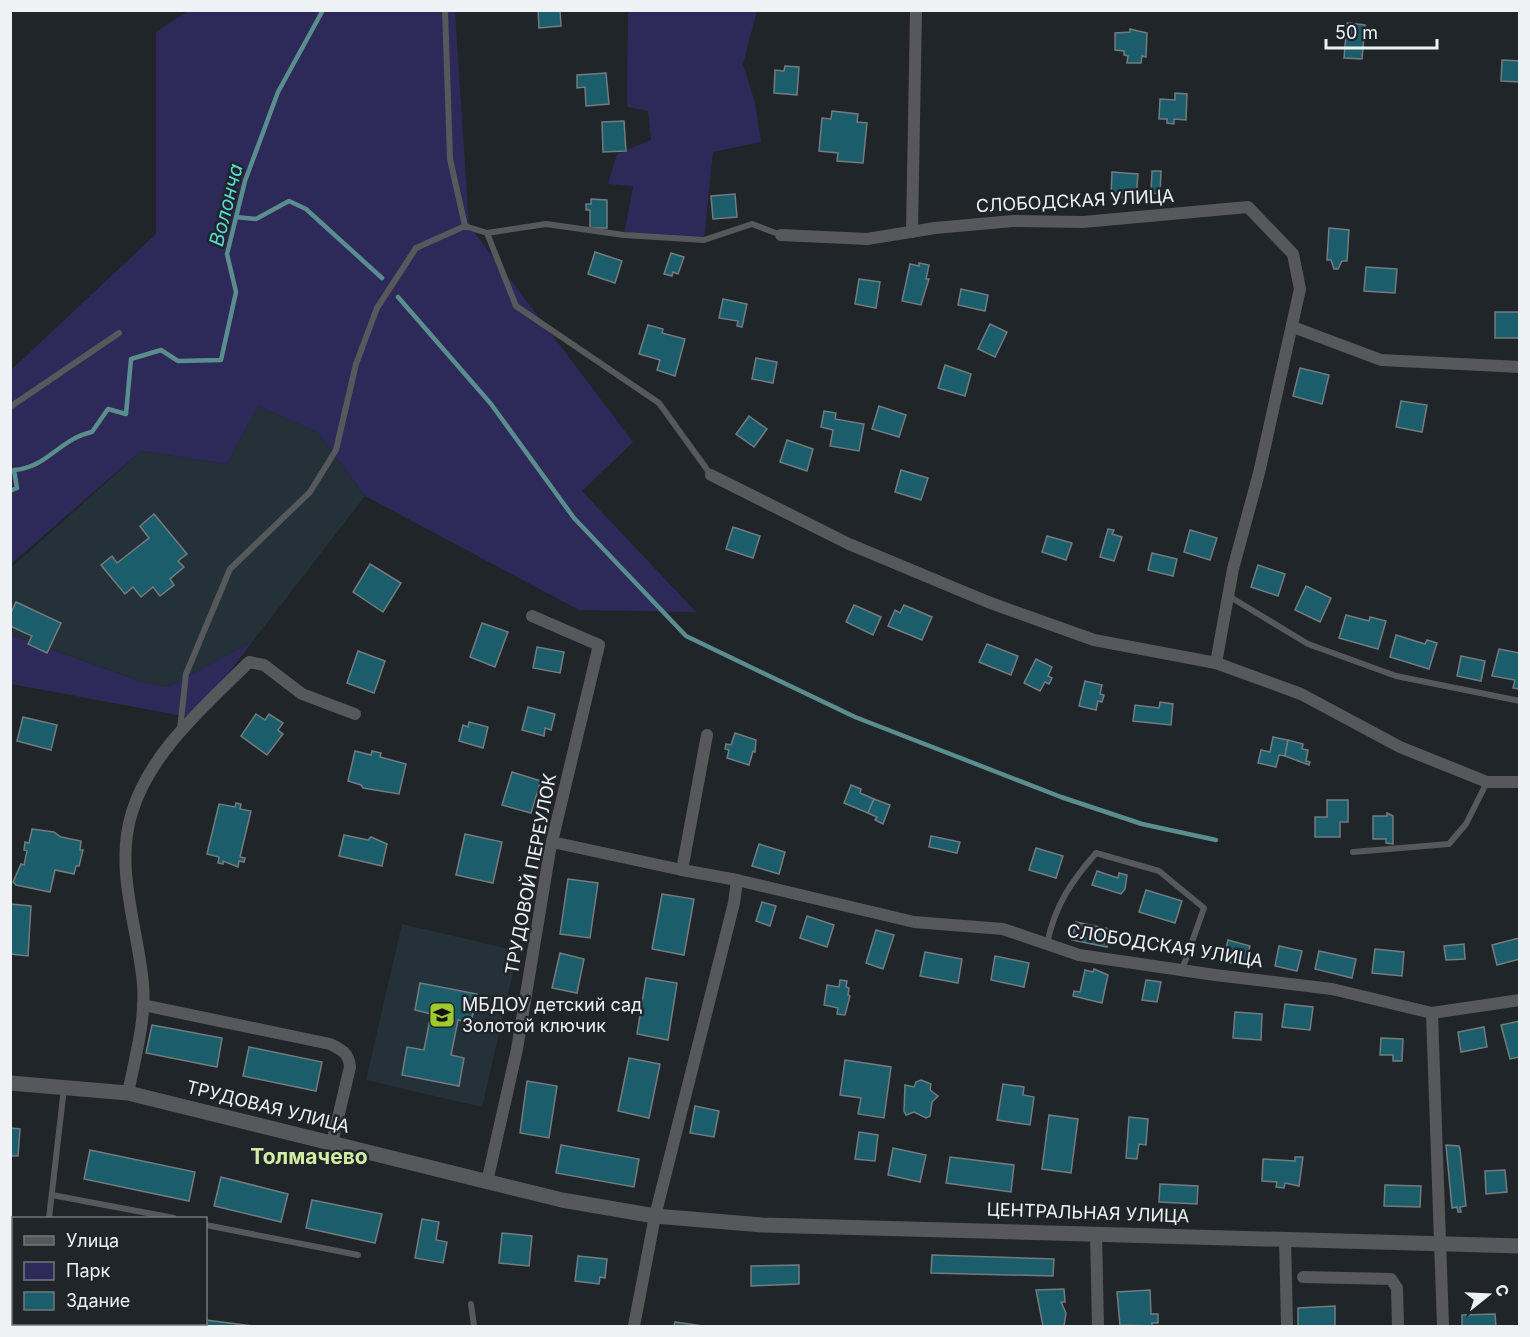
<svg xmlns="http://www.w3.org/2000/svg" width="1530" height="1337" font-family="Inter,sans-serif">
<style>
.built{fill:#253139}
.green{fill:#2d2958}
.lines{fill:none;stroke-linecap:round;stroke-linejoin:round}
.stream{stroke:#5a8d8d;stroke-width:4.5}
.building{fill:#1c5d6c;stroke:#727b7e;stroke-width:1.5}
.service{stroke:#57585b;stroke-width:6}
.minor{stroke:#57585b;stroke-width:12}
.tertiary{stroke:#57585b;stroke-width:15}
.labels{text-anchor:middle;stroke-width:5;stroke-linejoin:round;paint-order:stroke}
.street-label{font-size:18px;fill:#eef2f5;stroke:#20252a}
.poi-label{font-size:18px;fill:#eef2f5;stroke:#20252a;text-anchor:start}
.water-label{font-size:20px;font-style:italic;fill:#56dad7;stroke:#20252a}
.quarter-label{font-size:21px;font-weight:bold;fill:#d2eda3;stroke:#20252a}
</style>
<rect width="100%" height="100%" fill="#20252a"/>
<g class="built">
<polygon points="258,406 317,432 365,496 253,641 168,687 142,682 11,634 10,569 141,451 227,464"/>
<polygon points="402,924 518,951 482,1107 366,1080"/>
</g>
<g class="green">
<polygon points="632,10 757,11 743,64 755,103 761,142 713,152 704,240 624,235 633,186 608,184 617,154 651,140 648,111 627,107 628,14"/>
<polygon points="188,11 455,11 469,225 633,442 582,491 696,612 579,610 365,496 317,432 258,406 227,464 141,451 11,564 11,370 156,234 156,32"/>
<polygon points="10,634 142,682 168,687 253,641 194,718 11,684"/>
</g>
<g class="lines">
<g class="stream">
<polyline points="236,217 256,219 289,201 306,209 382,278"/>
<polyline points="398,297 491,404 574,518 686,636 855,717 1061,797 1142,824 1216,840"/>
<path d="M10 491 17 488 14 470C45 469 61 438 92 432L108 409 126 414 131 359 161 350 178 361 221 360 236 292 227 254 245 181 278 92 323 10"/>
</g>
</g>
<g class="building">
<polygon points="538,10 560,10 561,26 539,28"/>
<polygon points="1347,23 1365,25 1362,59 1344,58"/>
<polygon points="1130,29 1147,33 1146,57 1142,56 1141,63 1127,63 1128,56 1124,55 1124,51 1115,50 1115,33 1130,32"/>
<polygon points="1502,60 1520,61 1520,82 1501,81"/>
<polygon points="785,66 799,67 797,95 774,93 775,70 784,71"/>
<polygon points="606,73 609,104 586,106 585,87 577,88 577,75"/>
<polygon points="1175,93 1187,94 1186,120 1174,119 1174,124 1167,123 1167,119 1159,119 1160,99 1175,100"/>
<polygon points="832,111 858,114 857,122 867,123 863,163 837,161 838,153 819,151 822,118 831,119"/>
<polygon points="624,121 626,151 603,152 602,122"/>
<polygon points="1152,171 1161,171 1160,194 1151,193"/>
<polygon points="1112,172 1138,174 1136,198 1111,197"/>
<polygon points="735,194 737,217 713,219 711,196"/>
<polygon points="591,199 607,200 607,228 590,228 590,210 586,210 586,204 591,204"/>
<polygon points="1329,228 1349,230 1347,261 1342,261 1338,269 1334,269 1331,260 1327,260"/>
<polygon points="595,252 622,261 615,283 588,274"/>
<polygon points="671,253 684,257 678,274 673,272 672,276 664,274"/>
<polygon points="919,263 929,265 926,279 929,279 921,305 902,301 910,264 919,266"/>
<polygon points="1366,267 1397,269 1395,293 1364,291"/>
<polygon points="859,279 880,282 876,308 855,304"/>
<polygon points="961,289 988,295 985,311 958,305"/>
<polygon points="723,299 747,304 742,327 737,326 738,321 719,318"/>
<rect x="1495" y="312" width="25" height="26"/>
<polygon points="990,324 1007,332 995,357 978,349"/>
<polygon points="648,325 663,329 662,333 685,339 675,376 657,370 660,360 639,354"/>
<polygon points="756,358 777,362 773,383 752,379"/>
<polygon points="945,365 971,374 965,396 938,388"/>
<polygon points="1300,368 1329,375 1322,404 1293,396"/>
<polygon points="1401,401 1427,405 1422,432 1396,427"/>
<polygon points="879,406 906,415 899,437 872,429"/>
<polygon points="824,411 836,413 835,419 864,424 859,451 830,446 833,430 821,427"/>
<polygon points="749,416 767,429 754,447 736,434"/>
<polygon points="787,440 813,449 807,471 780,462"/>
<polygon points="901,470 928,478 921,500 895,492"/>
<polygon points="154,514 187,554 178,561 184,567 170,579 174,585 160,596 153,587 141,597 133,587 125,594 101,565 112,556 117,563 149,538 140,526"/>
<polygon points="733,527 760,536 753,558 726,549"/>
<polygon points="1108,529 1114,530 1112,534 1122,537 1114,561 1100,557"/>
<polygon points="1190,530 1217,538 1210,560 1184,552"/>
<polygon points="1047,536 1072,543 1066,560 1042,552"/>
<polygon points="1152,553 1177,559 1173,576 1148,570"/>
<polygon points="370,564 401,583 383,612 353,592"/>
<polygon points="1258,565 1285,574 1278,596 1251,587"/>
<polygon points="1306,586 1331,598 1320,622 1295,610"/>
<polygon points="16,602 61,623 47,653 28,644 32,636 10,626 10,615"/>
<polygon points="854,605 881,617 873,635 846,622"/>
<polygon points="904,605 932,617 922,640 888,626 895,610 900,613"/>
<polygon points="1346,615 1369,621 1370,617 1386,621 1378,649 1339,638"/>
<polygon points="482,623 508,632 495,667 470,657"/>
<polygon points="1396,635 1425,644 1427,640 1437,643 1429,669 1390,657"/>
<polygon points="987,644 1018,656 1011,675 979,662"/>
<polygon points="537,647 564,652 560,673 533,668"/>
<polygon points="1499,649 1520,653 1519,689 1513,688 1515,680 1492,676"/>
<polygon points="358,651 385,661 374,693 347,683"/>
<polygon points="1461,656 1485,661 1481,681 1457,676"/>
<polygon points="1036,659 1052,667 1048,676 1052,678 1049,684 1045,682 1040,691 1024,683"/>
<polygon points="1085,681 1102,685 1100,694 1104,695 1102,702 1098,701 1096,710 1079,706"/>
<polygon points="1160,702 1173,704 1171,725 1133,721 1135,705 1159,708"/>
<polygon points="528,707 555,714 551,730 545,728 544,736 522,730"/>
<polygon points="256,714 265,720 269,714 283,723 278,730 283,734 267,755 241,736"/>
<polygon points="23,717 57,725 51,750 17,741"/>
<polygon points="469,722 488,727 483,748 459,741 463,725 468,727"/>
<polygon points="735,733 756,740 755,752 753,751 749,765 727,758 729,750 725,749 726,744 731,745"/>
<polygon points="1273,737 1288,740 1285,756 1279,755 1276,767 1258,763 1261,750 1270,752"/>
<polygon points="1288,740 1303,744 1302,749 1308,750 1306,761 1310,762 1309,765 1285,756"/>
<polygon points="355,751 371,755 372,751 381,753 380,757 406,764 399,794 363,788 361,785 348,781"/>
<polygon points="512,772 541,781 531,813 502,805"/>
<polygon points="851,785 861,789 860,793 874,799 868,813 844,803"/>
<polygon points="874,799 890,805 883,824 875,820 877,817 868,813"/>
<polygon points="1327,800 1348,800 1348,822 1340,822 1340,837 1315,837 1315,817 1327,817"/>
<polygon points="236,803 241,804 240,809 251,811 240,857 245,858 244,862 239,861 238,867 223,861 223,864 218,863 219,857 207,854 219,804 235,807"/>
<polygon points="1387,813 1393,816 1393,844 1386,843 1386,839 1373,839 1373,816 1387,816"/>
<polygon points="32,829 54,832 61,837 81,841 80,850 83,850 79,866 76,866 74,874 55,870 50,892 16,885 13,882 21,864 24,865 27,851 24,850 25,842 29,843"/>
<polygon points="465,834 502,842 493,883 456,875"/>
<polygon points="344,835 368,840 371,837 387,844 382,866 339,856"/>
<polygon points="931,836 960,842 957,853 929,847"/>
<polygon points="759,844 785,852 779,874 752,866"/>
<polygon points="1036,848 1063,856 1056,878 1029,870"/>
<polygon points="1097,871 1118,878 1119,873 1127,875 1125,889 1121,894 1092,885"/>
<polygon points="568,879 598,883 590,938 560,934"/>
<polygon points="1146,890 1182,901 1175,923 1139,912"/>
<polygon points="662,894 694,899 684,955 652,949"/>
<polygon points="762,902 776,906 770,926 756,921"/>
<polygon points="10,904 31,906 28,956 10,954"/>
<polygon points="807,916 834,925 827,947 800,938"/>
<polygon points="1076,922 1110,929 1107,947 1072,940"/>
<polygon points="876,930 894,935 883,969 866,963"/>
<polygon points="1519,938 1520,959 1497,965 1492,945"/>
<polygon points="1228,940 1250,946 1245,966 1223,961"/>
<polygon points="1464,944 1465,959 1446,960 1444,946"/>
<polygon points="1279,946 1302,951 1297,971 1275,966"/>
<polygon points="1375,949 1404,952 1402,976 1372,973"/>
<polygon points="1319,951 1356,959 1352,978 1315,969"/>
<polygon points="925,952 962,959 958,983 920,976"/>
<polygon points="560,953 584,959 577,993 552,988"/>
<polygon points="995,956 1029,963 1024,987 991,980"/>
<polygon points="1094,969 1108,975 1102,1003 1073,996 1074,991 1080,992 1085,970 1093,972"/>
<polygon points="646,978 677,983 668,1040 637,1034"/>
<polygon points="840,980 847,981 846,987 849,988 848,995 850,996 845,1015 837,1014 838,1008 824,1005 827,985 839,987"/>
<polygon points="1146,980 1161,982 1157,1002 1142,1000"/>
<polygon points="420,983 477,994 471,1023 458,1020 451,1055 464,1058 459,1086 402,1075 407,1047 424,1050 431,1014 415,1010"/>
<polygon points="1285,1004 1313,1007 1310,1030 1282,1027"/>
<polygon points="1235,1012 1262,1014 1261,1040 1233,1038"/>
<polygon points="1520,1021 1520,1057 1510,1059 1501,1025"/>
<polygon points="152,1025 222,1038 217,1067 146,1053"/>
<polygon points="1484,1027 1487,1047 1461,1052 1458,1032"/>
<polygon points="1381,1038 1403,1039 1402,1061 1393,1061 1393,1055 1380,1055"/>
<polygon points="249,1047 322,1062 316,1091 243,1076"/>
<polygon points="629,1058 660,1064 649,1118 618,1111"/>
<polygon points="845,1060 891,1067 884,1118 858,1114 861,1098 840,1095"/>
<polygon points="921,1080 931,1084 930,1090 938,1096 932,1102 930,1116 926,1118 914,1112 906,1115 904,1111 905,1085 914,1087 916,1082"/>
<polygon points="527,1081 557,1086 549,1138 520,1133"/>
<polygon points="1003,1084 1024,1087 1023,1095 1034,1097 1030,1125 997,1120"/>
<polygon points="695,1106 719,1111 714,1137 690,1133"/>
<polygon points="1049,1115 1078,1119 1071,1173 1042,1169"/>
<polygon points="1129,1117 1148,1119 1146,1145 1139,1144 1137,1159 1126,1158"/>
<polygon points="10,1128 20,1129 18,1156 10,1156"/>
<polygon points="859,1132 878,1135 875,1161 855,1159"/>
<polygon points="561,1145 639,1159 634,1187 556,1173"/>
<polygon points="1446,1145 1459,1146 1460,1149 1466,1206 1460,1207 1461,1212 1458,1212 1457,1207 1452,1208"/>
<polygon points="893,1148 926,1155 920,1182 888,1175"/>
<polygon points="90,1150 195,1172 189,1201 84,1179"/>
<polygon points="950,1157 1014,1165 1011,1192 946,1183"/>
<polygon points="1295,1157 1303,1157 1299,1186 1285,1183 1284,1188 1276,1187 1277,1182 1262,1181 1263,1159 1295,1161"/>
<polygon points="1505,1170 1507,1192 1486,1194 1485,1171"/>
<polygon points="221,1177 288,1194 281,1222 214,1206"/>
<polygon points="1160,1184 1198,1186 1197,1204 1159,1202"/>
<polygon points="1385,1185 1421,1186 1420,1207 1384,1206"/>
<polygon points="312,1200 382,1214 375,1243 306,1228"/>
<polygon points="422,1219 439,1222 436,1240 447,1242 443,1263 415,1258"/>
<polygon points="502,1233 532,1236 529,1266 499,1263"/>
<polygon points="932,1255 1054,1259 1053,1276 931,1273"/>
<polygon points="578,1256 607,1259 605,1278 600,1277 599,1284 575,1281"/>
<polygon points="799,1265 799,1284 751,1286 751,1266"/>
<polygon points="1064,1289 1065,1302 1061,1302 1066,1313 1064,1326 1043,1326 1036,1290"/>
<polygon points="1150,1290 1151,1314 1158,1314 1158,1323 1152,1323 1152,1326 1120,1325 1117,1292"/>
<polygon points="1335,1306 1335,1326 1298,1326 1298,1308"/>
<polygon points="1495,1314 1496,1326 1462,1326 1462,1315"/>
<polygon points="206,1320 253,1326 200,1326 201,1324 206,1324"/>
<polygon points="675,1322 703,1326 674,1326"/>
</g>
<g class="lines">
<g class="service">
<polyline points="445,10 450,159 465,226"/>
<polyline points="487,233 516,306 659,403 711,475"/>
<polyline points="10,407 119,333"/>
<polyline points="1227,595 1308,644 1396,676 1520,701"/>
<polyline points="180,729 186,674 230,569 310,492 336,450 356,364 377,308 416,248 465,226 487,233 546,224 624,235 704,240 752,224 781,235"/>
<polyline points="1353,852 1449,844 1466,824 1487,782"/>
<path d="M1047 944C1055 905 1071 882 1096 853L1159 871 1204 908 1182 970"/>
<polyline points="52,1195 174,1218"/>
<polyline points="49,1218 64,1088"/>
<polyline points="206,1225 358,1255"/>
<polyline points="10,1237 14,1238"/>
<polyline points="471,1304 474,1326"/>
<polyline points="185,1324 186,1326"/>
<polyline points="36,1326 37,1324"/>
<polyline points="176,1326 178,1324"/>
</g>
<g class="minor">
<polyline points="912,232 916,10"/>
<polyline points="781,235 867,239 935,228 1013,221 1083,222 1248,207 1293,254 1300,289 1259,473 1233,569 1216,663"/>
<polyline points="1293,327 1381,360 1520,367"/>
<polyline points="711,475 849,544 988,602 1094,640 1216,663 1301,694 1400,747 1487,782 1520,782"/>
<polyline points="552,842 682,870"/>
<polyline points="737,880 914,922 1003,929 1079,955 1215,975 1332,989 1432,1013 1520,1000"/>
<path d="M143 1005 330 1044C342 1050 349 1053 350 1067L332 1143"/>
<polyline points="1432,1013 1443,1326"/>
<path d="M128 1093C135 1058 146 1020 143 984 138 927 114 869 132 812 151 751 205 706 249 662L264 665 302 694 355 714"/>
<polyline points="487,1182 517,1049 550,850 599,645 532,616"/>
<polyline points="1096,1233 1098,1326"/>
<polyline points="1285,1238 1287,1326"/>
<polyline points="1303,1277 1391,1279 1397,1288 1398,1326"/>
<polyline points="634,1326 655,1216 734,903 737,880 682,870 707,735"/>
</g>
<polyline class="tertiary" points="10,1083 128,1093 562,1200 655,1216 762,1225 1520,1246"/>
</g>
<defs>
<symbol id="school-square" viewBox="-11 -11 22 22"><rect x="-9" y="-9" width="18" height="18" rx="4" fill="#9fca2d" stroke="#20252a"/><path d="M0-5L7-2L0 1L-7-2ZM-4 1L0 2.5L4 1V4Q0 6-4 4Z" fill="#111"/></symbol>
</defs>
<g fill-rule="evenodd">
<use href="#school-square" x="427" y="1000" width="30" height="30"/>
</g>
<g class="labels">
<g class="street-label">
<text transform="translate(1075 201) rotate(-3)" y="6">СЛОБОДСКАЯ УЛИЦА</text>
<text transform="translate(531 874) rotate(-79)" y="6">ТРУДОВОЙ ПЕРЕУЛОК</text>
<text transform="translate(1165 946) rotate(9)" y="6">СЛОБОДСКАЯ УЛИЦА</text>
<text transform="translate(268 1107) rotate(14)" y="6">ТРУДОВАЯ УЛИЦА</text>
<text transform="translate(1088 1213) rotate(2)" y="6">ЦЕНТРАЛЬНАЯ УЛИЦА</text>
</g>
<g class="poi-label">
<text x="462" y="1011">МБДОУ детский сад<tspan x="462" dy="21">Золотой ключик</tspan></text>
</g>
<g class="water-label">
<text transform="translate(226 205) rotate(-76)" y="7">Волонча</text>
</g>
<g class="quarter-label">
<text x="309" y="1164">Толмачево</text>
</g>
</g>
<rect width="1530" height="1337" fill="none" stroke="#eef2f5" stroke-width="24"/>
<rect x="12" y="1217" width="195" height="108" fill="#20252a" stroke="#72777b" stroke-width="1.5"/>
<rect x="24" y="1236" width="30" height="9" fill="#57585b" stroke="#72777b" stroke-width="1.5"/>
<text x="66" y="1247" font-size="18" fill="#eef2f5">Улица</text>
<rect x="24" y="1262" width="30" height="18" fill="#2d2958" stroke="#72777b" stroke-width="1.5"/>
<text x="66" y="1277" font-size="18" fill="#eef2f5">Парк</text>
<rect x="24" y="1292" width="30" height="18" fill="#1c5d6c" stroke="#72777b" stroke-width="1.5"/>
<text x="66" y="1307" font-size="18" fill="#eef2f5">Здание</text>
<g transform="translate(1488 1295) rotate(72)" stroke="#20252a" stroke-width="4.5" paint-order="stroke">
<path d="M0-4.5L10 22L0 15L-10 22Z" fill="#eef2f5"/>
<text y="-9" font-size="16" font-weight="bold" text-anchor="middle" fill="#eef2f5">С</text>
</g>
<path d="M1326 39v9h111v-9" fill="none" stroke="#eef2f5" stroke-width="3"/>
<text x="1335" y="39" font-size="18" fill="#eef2f5" stroke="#20252a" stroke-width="4.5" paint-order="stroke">50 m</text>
</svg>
